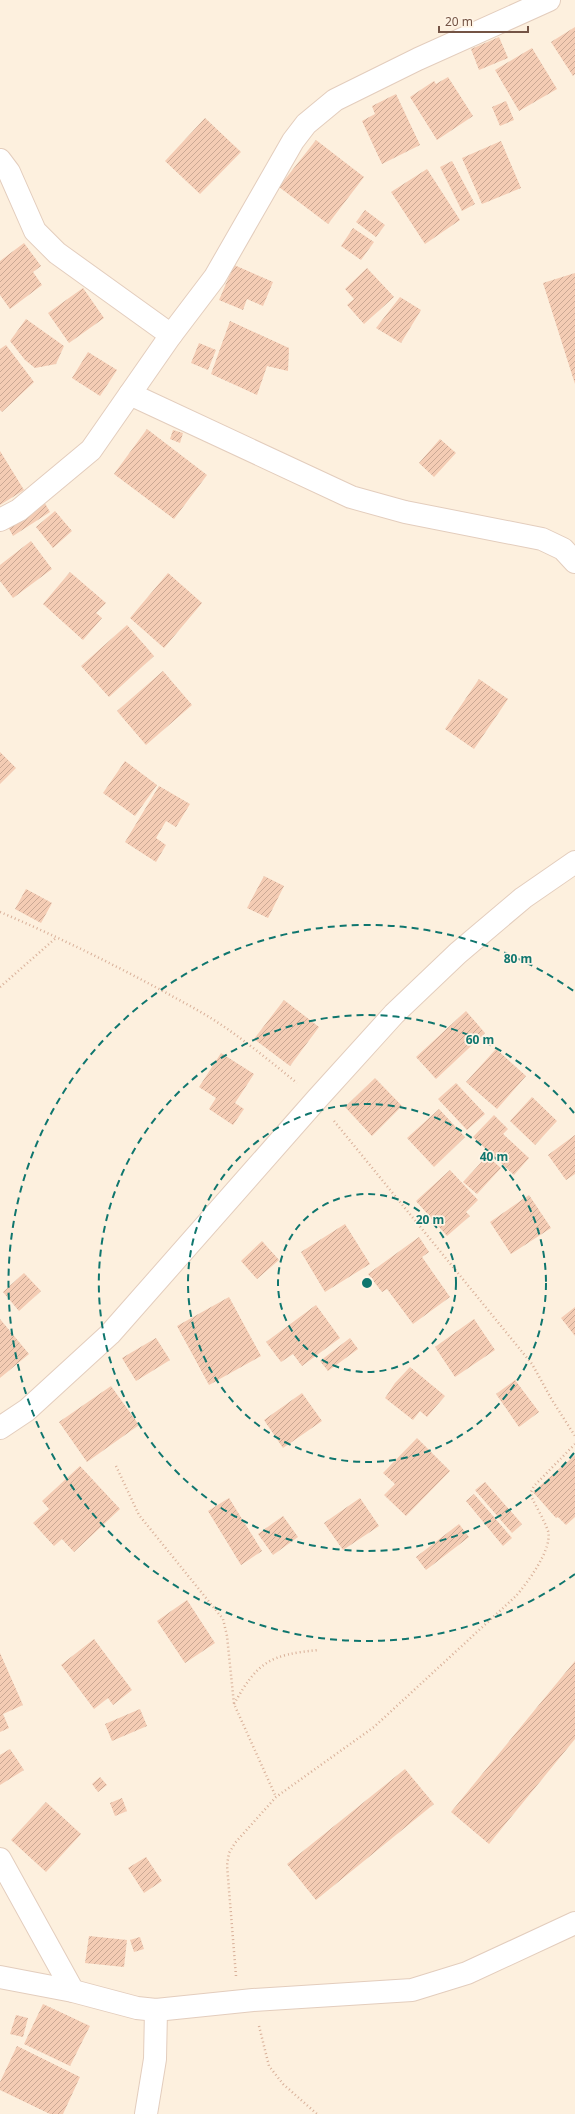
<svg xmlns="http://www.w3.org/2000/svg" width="575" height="2114" font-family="'Noto Sans',sans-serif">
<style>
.building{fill:url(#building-hatch)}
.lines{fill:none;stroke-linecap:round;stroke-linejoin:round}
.minor-casing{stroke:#e3cdbd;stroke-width:24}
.tertiary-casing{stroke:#e3cdbd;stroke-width:24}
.path{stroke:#d8af98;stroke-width:2.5;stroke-dasharray:1 3;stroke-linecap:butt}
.minor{stroke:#fff;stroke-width:22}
.tertiary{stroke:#fff;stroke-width:22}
.ring{fill:none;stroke:#0f766e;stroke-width:2;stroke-dasharray:7 5}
.centre{fill:#0f766e;stroke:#fff4e5;stroke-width:2}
.ring-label{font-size:12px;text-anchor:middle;font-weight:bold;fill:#0f766e;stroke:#fff4e5;stroke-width:3.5;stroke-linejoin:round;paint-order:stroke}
</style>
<defs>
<pattern id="building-hatch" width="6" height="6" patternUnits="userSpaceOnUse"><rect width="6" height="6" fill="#f4ccb4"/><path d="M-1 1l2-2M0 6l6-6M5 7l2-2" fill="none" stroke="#caa894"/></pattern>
</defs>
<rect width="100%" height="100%" fill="#fdf0de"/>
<g class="building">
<polygon points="575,27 575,74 573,76 551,42"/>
<polygon points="499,37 508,58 479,70 471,49"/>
<polygon points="532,48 557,89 519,111 495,70"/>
<polygon points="448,77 473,116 437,140 410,97 434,81 436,84"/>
<polygon points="396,94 420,145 382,164 362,121 375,114 372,106"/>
<polygon points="506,101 514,120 500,126 492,107"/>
<polygon points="205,118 241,152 200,194 165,161"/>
<polygon points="316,140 364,177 328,224 279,187"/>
<polygon points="501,141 521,188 482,204 462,158"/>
<polygon points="452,161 475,204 462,211 440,167"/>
<polygon points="427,169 460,220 425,244 391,192"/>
<polygon points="365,210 385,225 376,237 356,222"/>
<polygon points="353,228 374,242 361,260 341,246"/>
<polygon points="24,243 41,266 33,272 42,285 10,309 0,295 0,261"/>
<polygon points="234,265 273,282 263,306 247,299 243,310 219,300"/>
<polygon points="367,268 394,297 364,324 347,305 354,299 345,289"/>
<polygon points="575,273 575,384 543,283"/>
<polygon points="83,288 104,318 69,343 48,313"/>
<polygon points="400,297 421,310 401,343 376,328"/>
<polygon points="26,319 64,346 56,364 35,368 25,360 10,341"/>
<polygon points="230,321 289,348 288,371 267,366 257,395 211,374"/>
<polygon points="199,343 216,350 208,370 191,363"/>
<polygon points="6,345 34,382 2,412 0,410 0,349"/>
<polygon points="88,352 117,370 100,396 72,378"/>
<polygon points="147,429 207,475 174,519 114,474"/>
<polygon points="173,430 183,433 180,443 170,439"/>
<polygon points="440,439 456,453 434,477 419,463"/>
<polygon points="0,451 24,490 0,505"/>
<polygon points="43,500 50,512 13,536 6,523"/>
<polygon points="55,511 72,531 53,548 36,527"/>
<polygon points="31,541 52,569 13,598 0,581 0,565"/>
<polygon points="70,572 106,603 96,613 102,618 83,640 43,604"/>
<polygon points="168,573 202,603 164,648 130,618"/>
<polygon points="127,625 154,656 109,697 81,666"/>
<polygon points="163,671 192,705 146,745 117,711"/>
<polygon points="479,679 508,699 474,749 445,729"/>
<polygon points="0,752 16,768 0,784"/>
<polygon points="125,761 157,785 135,816 103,793"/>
<polygon points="159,786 190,804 176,827 166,821 156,838 166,845 156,862 125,842"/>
<polygon points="264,876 284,886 268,918 247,908"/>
<polygon points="26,889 52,903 41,923 15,909"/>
<polygon points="284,1000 319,1027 290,1066 254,1039"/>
<polygon points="466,1011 485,1033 436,1079 416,1057"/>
<polygon points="496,1049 526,1076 497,1109 466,1082"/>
<polygon points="221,1053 254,1074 235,1103 244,1109 233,1125 209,1109 216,1098 199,1087"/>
<polygon points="375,1078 402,1106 372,1136 345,1107"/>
<polygon points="456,1083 485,1114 467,1130 438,1099"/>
<polygon points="532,1097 557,1121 535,1145 510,1121"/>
<polygon points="439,1109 465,1137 434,1167 407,1138"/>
<polygon points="494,1115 508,1129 503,1134 529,1158 514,1175 473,1137"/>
<polygon points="575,1135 575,1174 566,1180 548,1155"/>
<polygon points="487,1156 501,1168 477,1194 463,1182"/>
<polygon points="450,1170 478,1200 466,1212 470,1216 447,1236 416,1201"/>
<polygon points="529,1195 551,1228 511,1254 490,1222"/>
<polygon points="345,1224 370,1264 325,1292 301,1252"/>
<polygon points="419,1237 429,1252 422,1257 450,1297 413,1324 387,1289 382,1292 368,1274"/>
<polygon points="262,1241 279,1260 257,1279 241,1261"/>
<polygon points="24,1273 41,1291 19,1311 3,1292"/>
<polygon points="229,1297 261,1356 209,1385 177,1326"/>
<polygon points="316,1305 340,1338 302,1366 293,1354 281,1362 266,1342"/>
<polygon points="575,1307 575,1336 561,1318"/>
<polygon points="0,1319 29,1354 0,1378"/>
<polygon points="474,1319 495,1350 455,1377 435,1347"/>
<polygon points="156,1338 170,1360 136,1381 122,1358"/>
<polygon points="350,1338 358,1349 328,1371 320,1361"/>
<polygon points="410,1367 445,1396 427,1417 420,1411 413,1420 385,1398 395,1383"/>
<polygon points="515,1380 539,1412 519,1427 496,1394"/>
<polygon points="111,1386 139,1425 87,1462 59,1422"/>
<polygon points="302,1393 322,1421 283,1448 264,1420"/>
<polygon points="417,1438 450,1471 406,1516 384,1495 395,1484 383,1473"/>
<polygon points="575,1455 575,1517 566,1525 558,1517 556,1518 533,1492"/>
<polygon points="80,1466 120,1509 74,1552 62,1539 54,1546 33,1523 49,1509 42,1501"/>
<polygon points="485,1482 522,1524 512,1533 475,1490"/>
<polygon points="474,1494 512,1538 503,1546 466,1501"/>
<polygon points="229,1498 262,1551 241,1565 208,1511"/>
<polygon points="360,1498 379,1526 343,1550 324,1523"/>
<polygon points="283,1516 298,1537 273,1555 258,1534"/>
<polygon points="459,1524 469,1537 426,1570 416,1557"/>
<polygon points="187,1600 215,1643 185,1663 157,1621"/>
<polygon points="94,1639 132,1690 113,1705 108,1698 94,1709 61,1665"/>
<polygon points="0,1653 23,1705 3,1714 9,1728 0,1732"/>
<polygon points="575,1661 575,1739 489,1844 451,1812"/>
<polygon points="140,1709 147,1726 112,1741 105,1724"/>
<polygon points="10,1749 24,1770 0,1785 0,1755"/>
<polygon points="405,1769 434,1804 316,1900 287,1864"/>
<polygon points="100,1777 107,1785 98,1792 92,1784"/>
<polygon points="122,1798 127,1811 115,1816 110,1803"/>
<polygon points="46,1802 81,1834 46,1872 11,1840"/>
<polygon points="146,1857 162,1881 144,1893 128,1868"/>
<polygon points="89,1936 127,1940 124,1967 85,1963"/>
<polygon points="140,1937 144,1949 134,1952 130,1940"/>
<polygon points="43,2004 90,2026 70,2066 24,2044"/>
<polygon points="16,2015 28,2018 23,2037 10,2034"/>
<polygon points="17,2046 80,2077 63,2114 50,2114 0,2090 0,2082"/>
</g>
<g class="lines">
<defs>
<g id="minor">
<polyline points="0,160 9,172 35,231 57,253 171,335"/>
<polyline points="130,394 351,497 405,512 542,539 563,549 575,562"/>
<polyline points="0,520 19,510 91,450 171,335 215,277 293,141 306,124 335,100 418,59 549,0"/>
<polyline points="0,1859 73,1991"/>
<polyline points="0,1977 73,1991 137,2008 156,2010 253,2000 412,1990 467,1973 575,1923"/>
<polyline points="146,2114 155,2059 156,2010"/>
</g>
<polyline id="tertiary" points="0,1428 27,1410 110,1334 317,1099 394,1014 458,953 523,898 575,862"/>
</defs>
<use href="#minor" class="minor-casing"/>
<use href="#tertiary" class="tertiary-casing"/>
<g class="path">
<path d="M0 912C68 941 135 975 199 1011 234 1031 266 1058 297 1083"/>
<polyline points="0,987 57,937"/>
<polyline points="334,1121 532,1364 552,1400 575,1436"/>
<polyline points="116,1466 139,1515 223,1619 227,1636 234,1704 276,1797"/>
<path d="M234 1704C258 1661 270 1655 318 1650"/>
<path d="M236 1976 227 1865 229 1853 235 1843 276 1797 374 1727 516 1596C527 1583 553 1549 548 1531 544 1520 537 1508 532 1498L531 1492 534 1486 575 1444"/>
<polyline points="259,2026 269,2066 283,2084 317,2114"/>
</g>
<use href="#minor" class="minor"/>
<use href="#tertiary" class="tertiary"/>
</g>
<g class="ring">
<circle cx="367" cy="1283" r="89"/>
<circle cx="367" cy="1283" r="179"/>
<path d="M574 1453A268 268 0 1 1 574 1113"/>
<path d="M575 1574A358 358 0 1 1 575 992"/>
</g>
<circle cx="367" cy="1283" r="6" class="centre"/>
<g class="ring-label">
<text x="518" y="963">80 m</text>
<text x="480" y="1044">60 m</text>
<text x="494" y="1161">40 m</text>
<text x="430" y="1224">20 m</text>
</g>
<path d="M439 26v6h89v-6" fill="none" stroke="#745445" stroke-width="2"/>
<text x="445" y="26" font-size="12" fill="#745445" stroke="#fff4e5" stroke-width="3" paint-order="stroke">20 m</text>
</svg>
